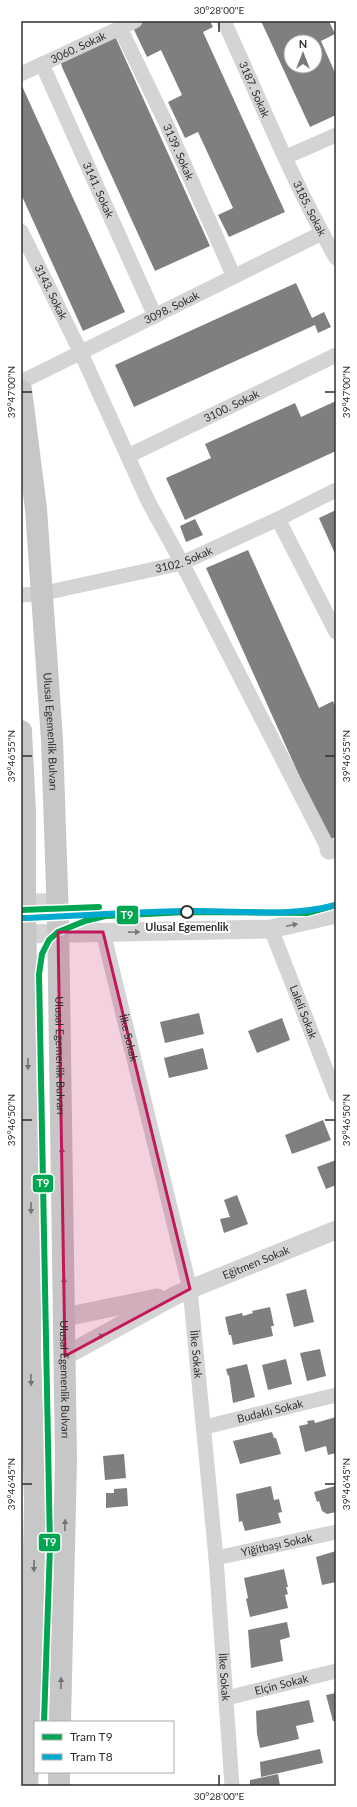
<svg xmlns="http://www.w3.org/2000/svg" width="357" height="1807" font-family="Lato,sans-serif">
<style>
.building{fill:#7f7f7f;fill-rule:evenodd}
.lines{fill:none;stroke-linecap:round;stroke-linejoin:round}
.minor{stroke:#d4d4d4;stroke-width:15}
.tertiary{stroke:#d4d4d4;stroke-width:19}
.primary{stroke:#c7c7c7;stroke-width:22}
.tram-1-casing{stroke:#fff;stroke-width:9}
.tram-2-casing{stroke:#fff;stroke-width:9}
.tram-1{stroke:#00a651;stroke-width:6}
.tram-2{stroke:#00a9ce;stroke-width:6}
.oneway{fill:#797979}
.oneway2{fill:#737373}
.marked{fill:#c2185b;fill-opacity:0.2;stroke:#c2185b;stroke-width:3;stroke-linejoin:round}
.ticks{fill:none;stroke:#2f2f2f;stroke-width:1.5}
.stop-dot{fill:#fff;stroke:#2f2f2f;stroke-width:2}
.labels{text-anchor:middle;stroke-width:4;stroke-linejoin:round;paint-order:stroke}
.street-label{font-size:11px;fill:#2f2f2f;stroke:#fff}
.stop-label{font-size:11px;font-weight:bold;fill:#2f2f2f;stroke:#fff}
.line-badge{stroke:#fff;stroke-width:1.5}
.badge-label{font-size:11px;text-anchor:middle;font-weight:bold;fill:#fff}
.neatline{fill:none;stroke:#2f2f2f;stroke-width:1.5}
.ticks-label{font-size:10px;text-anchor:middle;fill:#2f2f2f}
</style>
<rect width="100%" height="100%" fill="#fff"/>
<g class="building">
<polygon points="145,21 210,21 213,27 203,32 285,212 229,237 218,215 233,208 198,132 185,138 168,102 182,95 161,50 147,57 136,34 133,27"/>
<path d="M261 21H329L335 34 321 41 336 75V115L310 127ZM291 42H315V66H291Z"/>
<polygon points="114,34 210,246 155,271 62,67 60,59"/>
<polygon points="21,86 22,86 125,312 83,331 21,194"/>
<polygon points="296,283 312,318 324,312 331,327 318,333 315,325 134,407 115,365"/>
<polygon points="336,401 336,451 185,520 166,478 211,458 205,444 295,403 301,417"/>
<polygon points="336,510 336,556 319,518"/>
<polygon points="195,519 203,535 186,542 180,526"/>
<polygon points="248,550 319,708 333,701 336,709 336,837 328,840 206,568"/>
<polygon points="199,1013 204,1034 165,1043 160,1022"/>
<polygon points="282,1018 290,1040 257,1053 248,1031"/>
<polygon points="203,1048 208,1069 169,1078 164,1058"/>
<polygon points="323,1120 331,1140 292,1154 285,1135"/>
<polygon points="336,1160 336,1185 326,1189 317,1167"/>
<polygon points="237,1195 248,1224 224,1233 220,1219 230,1217 224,1200"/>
<polygon points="306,1289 314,1322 294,1327 286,1294"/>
<polygon points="270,1307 274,1326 271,1326 273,1336 233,1345 231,1335 229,1335 225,1317 242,1313 243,1316 253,1313 252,1311"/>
<polygon points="320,1349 326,1376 307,1381 300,1353"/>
<polygon points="286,1359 292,1384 268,1390 262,1365"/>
<polygon points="247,1364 255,1397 233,1403 229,1375 228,1376 226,1369"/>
<polygon points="336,1417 336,1453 328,1455 326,1446 305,1452 299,1426 308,1424 307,1421 314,1420 315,1423"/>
<polygon points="272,1432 274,1438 276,1438 281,1454 240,1464 233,1441"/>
<polygon points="124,1454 126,1478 105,1480 103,1456"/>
<polygon points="271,1486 274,1500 279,1499 282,1512 278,1513 281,1523 245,1531 242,1521 239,1522 236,1494"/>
<polygon points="335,1486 336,1512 327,1514 322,1511 319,1501 317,1502 314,1492"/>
<polygon points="127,1488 128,1506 106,1508 106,1493 114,1493 114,1489"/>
<polygon points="336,1551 336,1582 322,1585 316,1557"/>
<polygon points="284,1569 288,1587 286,1587 288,1594 285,1595 288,1608 250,1617 246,1599 248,1598 244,1578"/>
<polygon points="287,1622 290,1637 280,1640 283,1661 251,1668 248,1630"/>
<polygon points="336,1693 336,1721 333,1721 326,1695"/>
<polygon points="309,1700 314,1722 296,1726 299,1739 260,1748 257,1734 256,1711"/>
<polygon points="320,1749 323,1763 261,1777 260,1762"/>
<polygon points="278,1774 280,1786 250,1786 250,1780"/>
</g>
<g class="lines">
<g class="minor">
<path id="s1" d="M224 21C260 100 293 183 336 258"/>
<path id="s2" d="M120 28 165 121 234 277"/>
<path id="s3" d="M42 64 155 316"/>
<path id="s4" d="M21 74 135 21"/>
<polyline points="286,157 336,135"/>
<path id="s5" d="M21 231 81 353 148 501 182 563 329 850"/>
<path id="s6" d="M21 382 322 233"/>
<path id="s7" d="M128 456 336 355"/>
<polyline points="278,519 336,632"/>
<path id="s8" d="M21 595 40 594 182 563 278 519 336 490"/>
<polyline points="21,902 57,900"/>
<path id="s9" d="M271 929 336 1095"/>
<path id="s10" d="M103 932 190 1289 216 1558 232 1786"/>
<path id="s11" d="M205 1427 336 1395"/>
<path id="s12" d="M216 1558 336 1532"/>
<path id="s13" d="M227 1698 336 1671"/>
</g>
<g class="tertiary">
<polyline points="329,850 336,848"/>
<polyline points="25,934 271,929 336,914"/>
<polyline points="65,1317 157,1298"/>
<path id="s14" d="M65 1356 176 1295 336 1230"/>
</g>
<g class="primary">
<path id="s15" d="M21 390 36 509 52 740 58 918 66 1460 60 1722"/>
<polyline points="21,731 25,812 25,919 31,1167 30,1353 35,1500 31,1699 27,1786"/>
<polyline points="59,1786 59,1772"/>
</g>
<defs>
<g id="tram-1">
<polyline points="21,910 99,907"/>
<polyline points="44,1722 50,1547 39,974 42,954 49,940 58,932 85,921 105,916 187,912 307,913 336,905"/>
</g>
<path id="tram-2" d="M21 918C80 916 139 911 197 911 244 911 290 917 336 905"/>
</defs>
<use href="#tram-1" class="tram-1-casing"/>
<use href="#tram-2" class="tram-2-casing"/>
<use href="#tram-1" class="tram-1"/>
<use href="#tram-2" class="tram-2"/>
</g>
<defs><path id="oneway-solid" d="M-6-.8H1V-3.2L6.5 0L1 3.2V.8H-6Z"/></defs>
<g class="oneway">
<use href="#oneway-solid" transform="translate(292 925) rotate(-12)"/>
<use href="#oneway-solid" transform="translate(134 932) rotate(-1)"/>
<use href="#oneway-solid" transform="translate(99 1337) rotate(-29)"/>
</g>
<g class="oneway2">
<use href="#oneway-solid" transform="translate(28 1064) rotate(89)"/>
<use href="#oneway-solid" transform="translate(62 1153) rotate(-91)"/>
<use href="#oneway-solid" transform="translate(31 1208) rotate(90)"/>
<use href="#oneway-solid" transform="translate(64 1283) rotate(-91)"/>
<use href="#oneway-solid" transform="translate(31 1380) rotate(88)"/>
<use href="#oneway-solid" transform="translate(65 1525) rotate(-89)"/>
<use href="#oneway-solid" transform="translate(34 1566) rotate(91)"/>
<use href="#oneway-solid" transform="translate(61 1683) rotate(-89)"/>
</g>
<path class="marked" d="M58 932H103L190 1289 65 1356Z"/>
<path class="ticks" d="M219 22V32M22 392H32M325 392H335M22 756H32M325 756H335M22 1120H32M325 1120H335M22 1484H32M325 1484H335M219 1775V1785"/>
<circle class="stop-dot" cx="187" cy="912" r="6"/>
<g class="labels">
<g class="street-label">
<text dy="4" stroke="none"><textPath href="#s4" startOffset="63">3060. Sokak</textPath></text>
<text dy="4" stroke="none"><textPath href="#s1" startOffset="75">3187. Sokak</textPath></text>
<text dy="4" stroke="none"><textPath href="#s2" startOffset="137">3139. Sokak</textPath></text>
<text dy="4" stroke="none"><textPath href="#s3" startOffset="138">3141. Sokak</textPath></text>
<text dy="4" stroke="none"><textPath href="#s1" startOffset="206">3185. Sokak</textPath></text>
<text dy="4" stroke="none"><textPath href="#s5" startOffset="68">3143. Sokak</textPath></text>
<text dy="4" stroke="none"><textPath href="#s6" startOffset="168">3098. Sokak</textPath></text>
<text dy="4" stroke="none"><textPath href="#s7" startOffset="115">3100. Sokak</textPath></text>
<text dy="4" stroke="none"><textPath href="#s8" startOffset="167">3102. Sokak</textPath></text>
<text dy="4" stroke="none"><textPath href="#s15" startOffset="343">Ulusal Egemenlik Bulvarı</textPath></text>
<text dy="4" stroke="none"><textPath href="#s9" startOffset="89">Laleli Sokak</textPath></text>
<text dy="4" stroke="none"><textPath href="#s10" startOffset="109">İlke Sokak</textPath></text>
<text dy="4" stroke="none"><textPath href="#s15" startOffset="667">Ulusal Egemenlik Bulvarı</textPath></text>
<text dy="4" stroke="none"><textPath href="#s14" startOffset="213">Eğitmen Sokak</textPath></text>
<text dy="4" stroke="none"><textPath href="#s10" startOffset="433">İlke Sokak</textPath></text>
<text dy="4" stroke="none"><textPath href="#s15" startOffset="991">Ulusal Egemenlik Bulvarı</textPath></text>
<text dy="4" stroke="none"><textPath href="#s11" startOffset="67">Budaklı Sokak</textPath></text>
<text dy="4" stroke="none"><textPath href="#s12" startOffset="62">Yiğitbaşı Sokak</textPath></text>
<text dy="4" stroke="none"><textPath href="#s10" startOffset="757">İlke Sokak</textPath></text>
<text dy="4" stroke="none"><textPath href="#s13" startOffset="56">Elçin Sokak</textPath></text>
</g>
<g class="stop-label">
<text x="187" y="931">Ulusal Egemenlik</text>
</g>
</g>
<g class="line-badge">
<rect x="116" y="905" width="23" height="20" rx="4" fill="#00a651"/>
<rect x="32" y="1174" width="22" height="19" rx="4" fill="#00a651"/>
<rect x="38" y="1533" width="23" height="19" rx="4" fill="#00a651"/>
</g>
<g class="badge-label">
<text x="127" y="919">T9</text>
<text x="43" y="1187">T9</text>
<text x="50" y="1546">T9</text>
</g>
<rect width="357" height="1807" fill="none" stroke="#ffffff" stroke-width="44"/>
<rect x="34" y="1721" width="140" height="52" fill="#ffffff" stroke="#acacac"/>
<rect x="42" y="1734" width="20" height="6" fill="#00a651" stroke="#acacac"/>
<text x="70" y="1741" font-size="12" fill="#2f2f2f">Tram T9</text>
<rect x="42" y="1754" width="20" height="6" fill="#00a9ce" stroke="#acacac"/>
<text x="70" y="1761" font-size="12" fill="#2f2f2f">Tram T8</text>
<g transform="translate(303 54)"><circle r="19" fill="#ffffff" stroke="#acacac"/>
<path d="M0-3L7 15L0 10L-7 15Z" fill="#787878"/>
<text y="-6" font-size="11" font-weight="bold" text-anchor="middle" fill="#2f2f2f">N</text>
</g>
<rect x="22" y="22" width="313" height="1763" class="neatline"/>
<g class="ticks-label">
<text x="219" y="14">30°28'00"E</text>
<text transform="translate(11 392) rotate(-90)" y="4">39°47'00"N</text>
<text transform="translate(346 392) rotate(-90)" y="4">39°47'00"N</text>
<text transform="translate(11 756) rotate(-90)" y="4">39°46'55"N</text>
<text transform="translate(346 756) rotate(-90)" y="4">39°46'55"N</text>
<text transform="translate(11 1120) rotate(-90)" y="4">39°46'50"N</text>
<text transform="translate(346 1120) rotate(-90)" y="4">39°46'50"N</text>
<text transform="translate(11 1484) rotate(-90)" y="4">39°46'45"N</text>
<text transform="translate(346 1484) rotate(-90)" y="4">39°46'45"N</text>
<text x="219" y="1800">30°28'00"E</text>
</g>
</svg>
